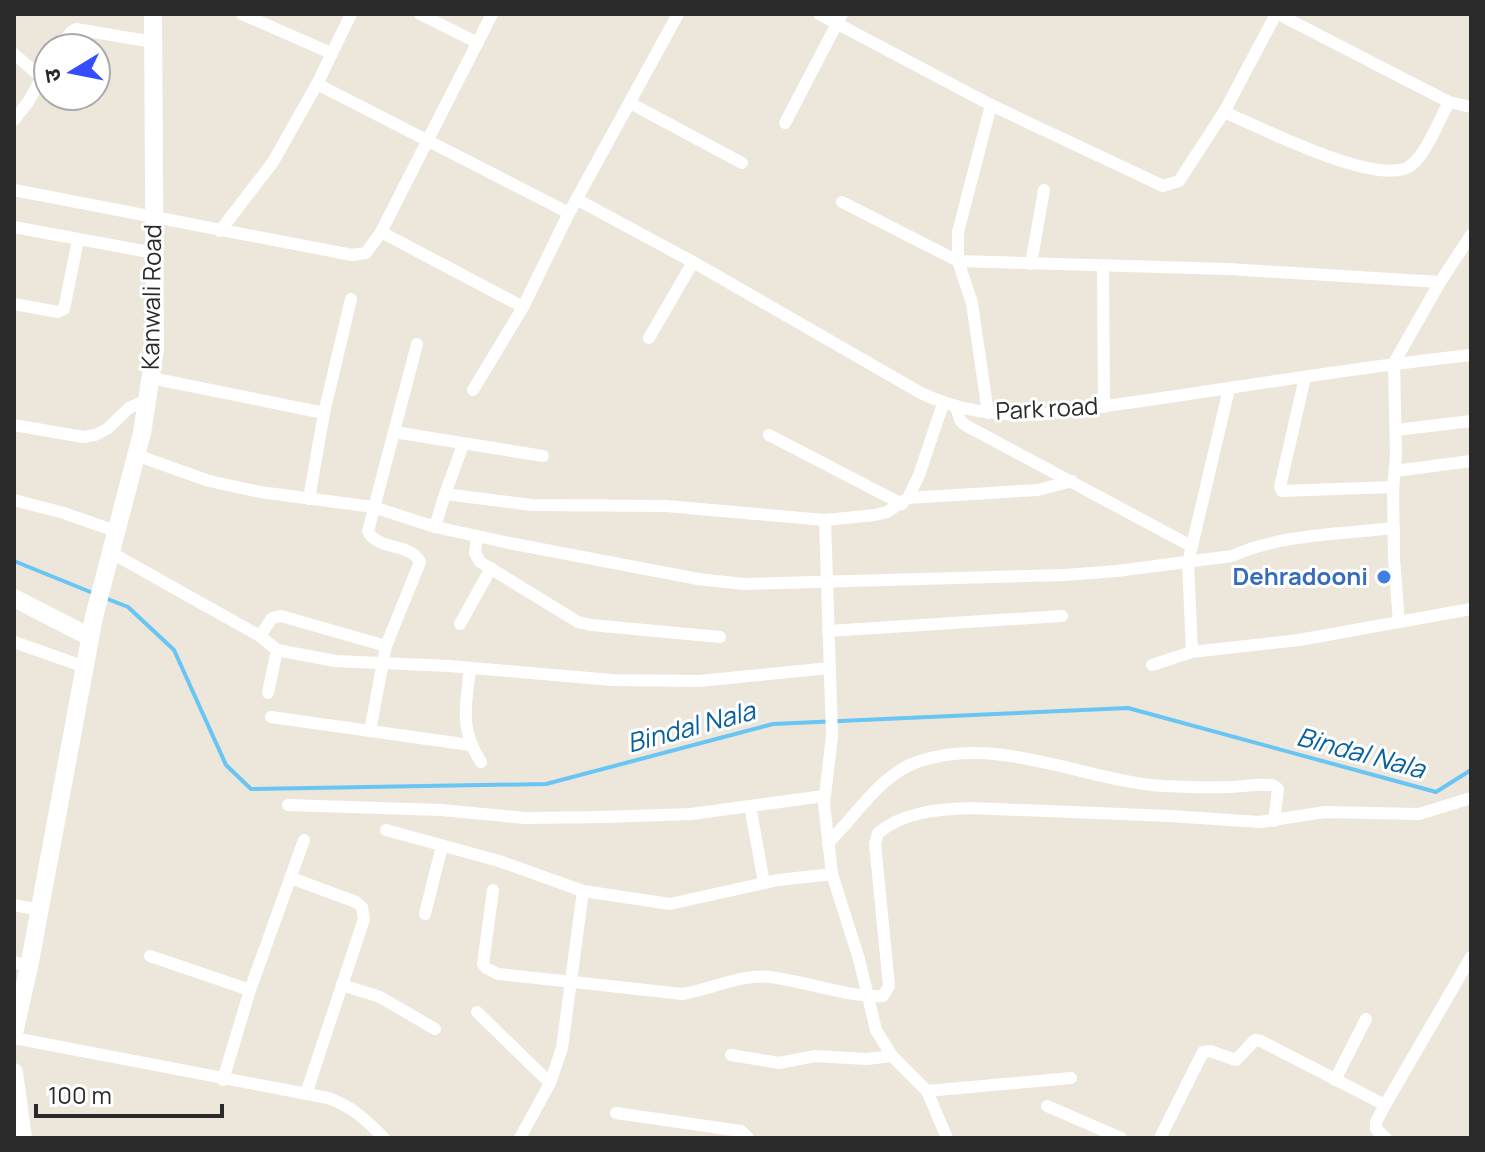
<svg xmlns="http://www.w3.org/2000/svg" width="1485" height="1152" font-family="Manrope,'Noto Sans Devanagari',sans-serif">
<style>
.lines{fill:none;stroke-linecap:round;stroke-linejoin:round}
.stream{stroke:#68c5f4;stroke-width:4}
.street{stroke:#fff;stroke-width:12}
.secondary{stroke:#fff;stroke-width:18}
.shop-dot{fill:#3f7fe0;stroke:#fff;stroke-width:3}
.labels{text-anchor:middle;stroke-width:6;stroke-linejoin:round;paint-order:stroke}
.street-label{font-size:24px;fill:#2a2a2a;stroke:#fff}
.shop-label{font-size:24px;font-weight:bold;fill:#366cbe;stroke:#fff;text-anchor:end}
.water-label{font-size:26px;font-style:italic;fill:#0761a1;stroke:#fff}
</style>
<rect width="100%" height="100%" fill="#ede6db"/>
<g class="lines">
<g class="stream">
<polyline points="14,561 93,593"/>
<polyline points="105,598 128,607 174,650 226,765 251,789 546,784 773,724 1128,708 1436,792 1471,770"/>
</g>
<g class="street">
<polyline points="242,14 331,53"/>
<polyline points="420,14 478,43"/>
<polyline points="819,14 991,105 1163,186 1179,181 1224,112 1276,14"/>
<polyline points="1278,14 1449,102 1471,107"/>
<polyline points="60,48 71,32 76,29 153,42"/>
<polyline points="14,54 42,78"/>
<polyline points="317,84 569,213"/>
<polyline points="630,103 742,163"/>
<path d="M1224 112C1260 127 1378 188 1410 166 1426 155 1439 120 1449 102"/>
<polyline points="14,120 28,102 48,67"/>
<polyline points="785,123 842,14"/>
<polyline points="14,190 352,255 366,253 381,232 492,14"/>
<path d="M578 200 693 262 921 393C958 411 996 415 1036 415 1182 398 1326 370 1471 355"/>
<polyline points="842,202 958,261 1228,269 1440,282"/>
<polyline points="14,227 154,253"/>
<polyline points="220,231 273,162 317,84 351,14"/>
<polyline points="381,232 523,307"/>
<polyline points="1031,264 1044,190"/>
<polyline points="1103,266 1104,407"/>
<polyline points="14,304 58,312 64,309 78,240"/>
<polyline points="649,338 693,262"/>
<polyline points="1305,377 1280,487 1282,491 1393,487"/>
<polyline points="151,378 324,413"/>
<polyline points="473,390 523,307 569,213 678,14"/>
<polyline points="956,407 960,420 965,425 1191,546"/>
<polyline points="988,413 972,303 958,261 958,232 991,105"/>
<polyline points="14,425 83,437 95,435 107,429 129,408 147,400"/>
<polyline points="1396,430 1471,421"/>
<polyline points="394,432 543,456"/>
<polyline points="769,435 902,504"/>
<path d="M136 455 209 481 260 492 373 507 435 527 509 543 698 579 743 584 1065 575 1117 571 1232 556C1281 534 1341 534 1394 528"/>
<polyline points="1395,471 1471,461"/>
<polyline points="445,494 463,445"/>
<polyline points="908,498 1038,490 1072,481"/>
<polyline points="309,499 324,413 351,299"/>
<polyline points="14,500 64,513 115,531"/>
<polyline points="825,520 832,736 824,804 832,874 859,959 876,1030 892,1056 927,1091 947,1138"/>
<polyline points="435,527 445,494 532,505 666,506 825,520 875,515 887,512 908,498 919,475 943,404"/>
<polyline points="477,536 475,553 480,562 578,622 591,625 720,637"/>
<polyline points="110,552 260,636 277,650 335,661 449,666 612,680 699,681 829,668"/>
<polyline points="1399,622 1394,559 1393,491 1396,455 1394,363 1440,282 1471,235"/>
<polyline points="460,624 491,568"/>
<polyline points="828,631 1062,616"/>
<polyline points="260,636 272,618 281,616 386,646"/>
<polyline points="14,642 85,667"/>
<polyline points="1192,652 1188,563 1229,389"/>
<polyline points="1152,665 1192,652 1299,640 1471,609"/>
<path d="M470 668C466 705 459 729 481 762"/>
<polyline points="268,693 277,650"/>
<polyline points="271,717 470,745"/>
<path d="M370 731 386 646 420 562C410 542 377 551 368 531L417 344"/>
<polyline points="288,805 441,810 525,818 604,817 691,814 824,796"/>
<polyline points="750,806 764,883"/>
<polyline points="386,830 499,861 583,891 670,904 778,880 832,874"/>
<path d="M828 843C855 817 880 775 917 762 999 734 1081 780 1163 786 1185 787 1208 788 1230 787 1242 787 1255 784 1267 785 1274 785 1273 785 1278 789L1274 821"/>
<polyline points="291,878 356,902 362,907 364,919 306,1094"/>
<path d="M493 890 483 964 486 968 498 974 683 994C713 989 740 974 770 977 804 981 850 998 883 996L889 986 875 844 878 833C903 812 939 809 970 808L1170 816 1260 822 1325 812 1419 814 1471 798"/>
<polyline points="14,905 40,910"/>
<polyline points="425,914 442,846"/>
<polyline points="150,956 250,990"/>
<polyline points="14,962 29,967"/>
<polyline points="342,985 380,997 435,1029"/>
<polyline points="477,1012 550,1083"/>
<path d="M14 1038 328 1098C352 1106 367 1121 384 1138"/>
<polyline points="731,1055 779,1063 815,1056 867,1059 892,1056"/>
<polyline points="223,1080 250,990 304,840"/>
<polyline points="1335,1080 1366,1019"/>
<polyline points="927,1091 1071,1078"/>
<polyline points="1385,1105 1471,957"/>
<polyline points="1047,1106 1121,1138"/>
<polyline points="616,1113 741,1131 748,1138"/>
<polyline points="520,1138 550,1083 562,1048 583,891"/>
<polyline points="1160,1138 1203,1052 1210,1051 1236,1060 1255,1040 1261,1041 1385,1105 1376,1122 1376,1129 1386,1138"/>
</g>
<g class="secondary">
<polyline points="14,598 90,637"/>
<polyline points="14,1033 29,967 94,617 142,433 155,349 153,14"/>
<polyline points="14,1072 23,1138"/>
</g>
</g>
<circle class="shop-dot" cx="1384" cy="577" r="8"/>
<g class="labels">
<g class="street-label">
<text transform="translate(152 297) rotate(-89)" y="8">Kanwali Road</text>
<text transform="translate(1047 409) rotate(-3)" y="8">Park road</text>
</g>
<g class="shop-label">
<text x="1368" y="585">Dehradooni</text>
</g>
<g class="water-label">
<text transform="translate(691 727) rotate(-15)" y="9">Bindal Nala</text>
<text transform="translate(1361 753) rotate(15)" y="9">Bindal Nala</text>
</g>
</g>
<rect width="1485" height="1152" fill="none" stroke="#2a2a2a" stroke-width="32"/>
<g transform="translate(72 72) rotate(260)"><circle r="38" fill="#ffffff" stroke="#aaaaaa" stroke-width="2"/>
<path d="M0-6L14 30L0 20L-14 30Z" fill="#364dff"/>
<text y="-12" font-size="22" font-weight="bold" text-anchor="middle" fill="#2a2a2a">उ</text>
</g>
<path d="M36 1104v12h186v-12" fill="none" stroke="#2a2a2a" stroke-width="4"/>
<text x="48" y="1104" font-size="24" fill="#2a2a2a" stroke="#ffffff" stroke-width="6" paint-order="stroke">100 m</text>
</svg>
